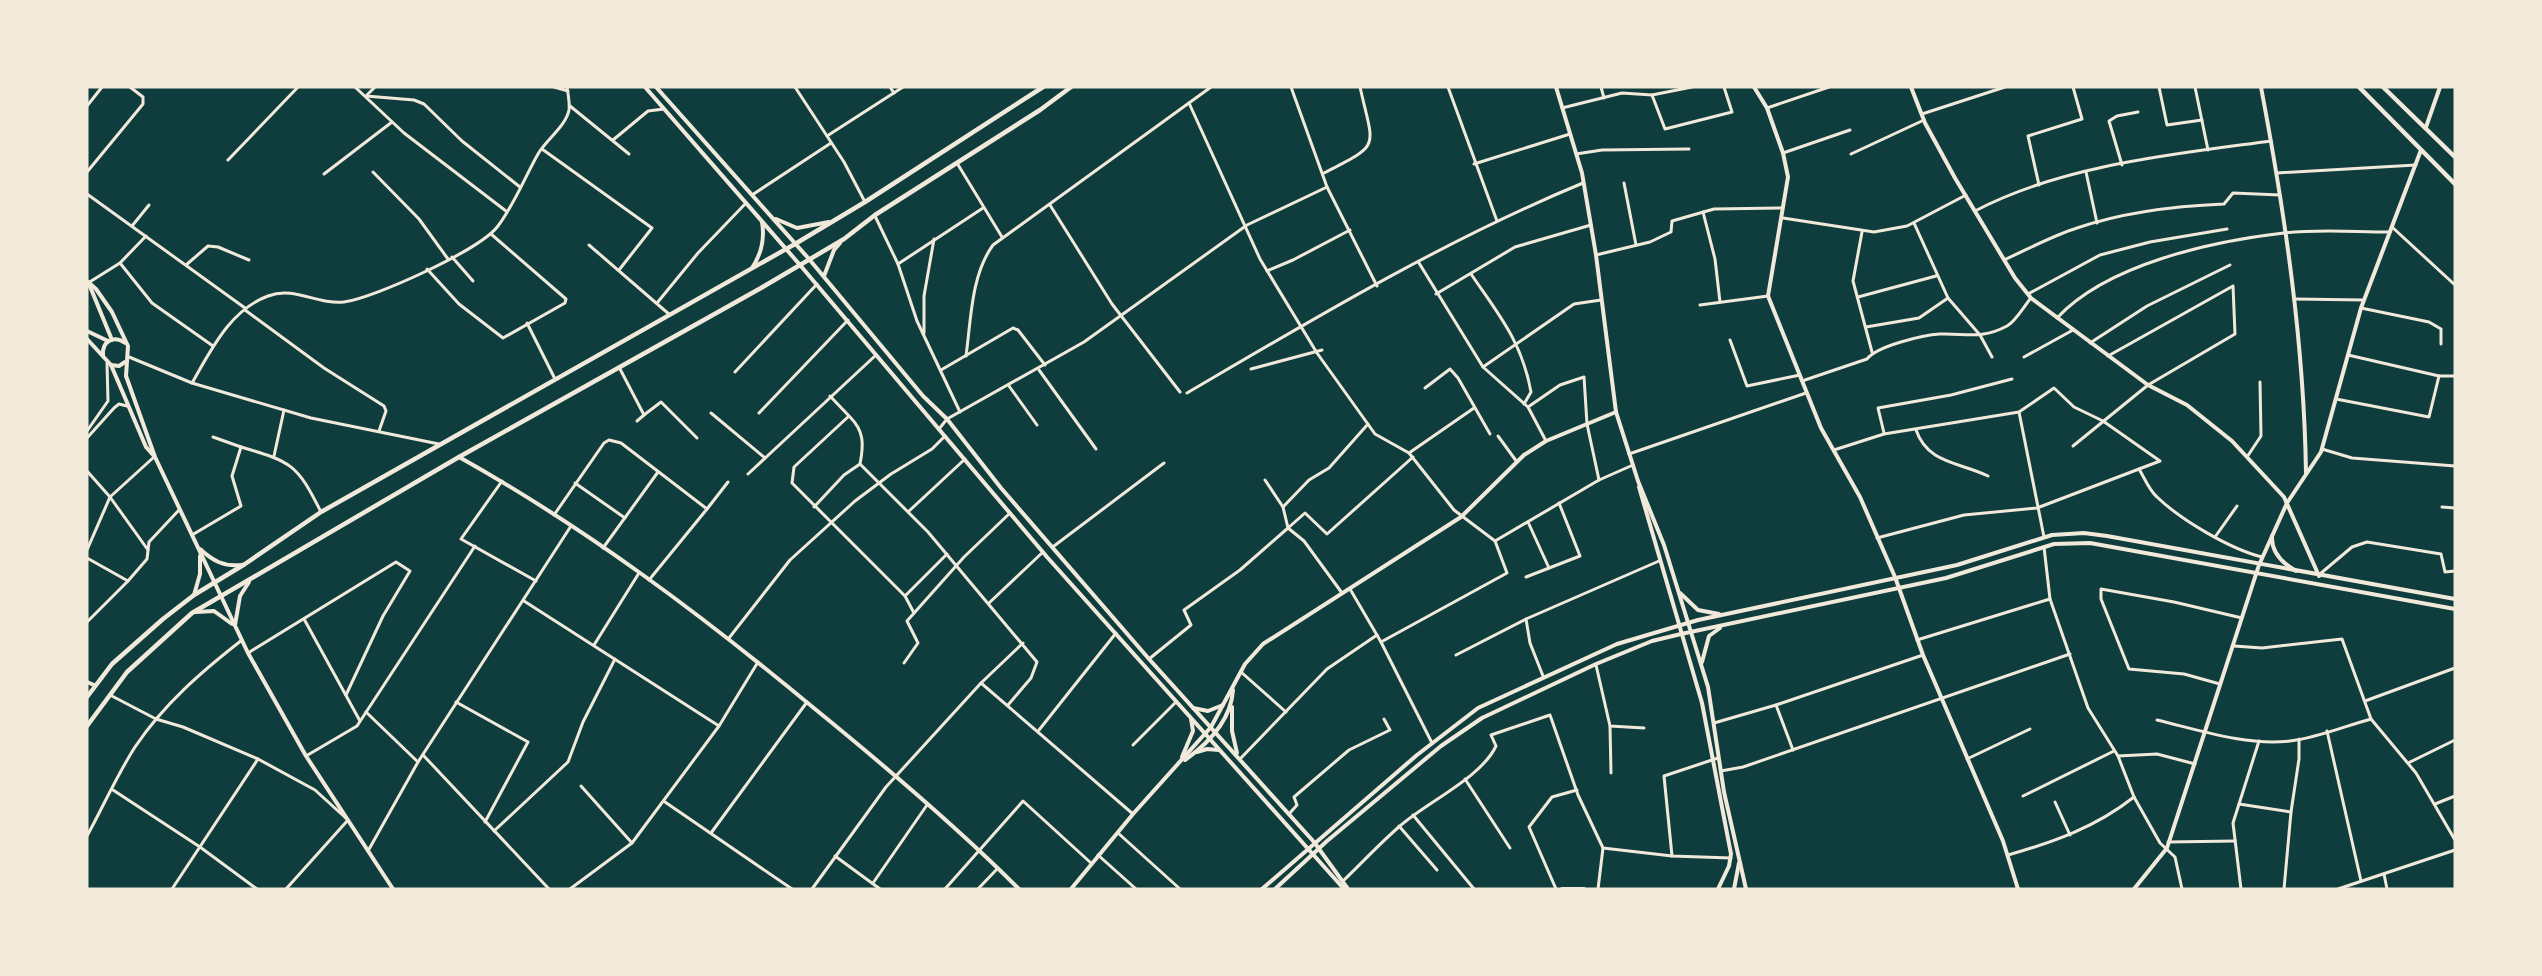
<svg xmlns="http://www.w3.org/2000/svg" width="2542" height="976" font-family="'Archivo Narrow',sans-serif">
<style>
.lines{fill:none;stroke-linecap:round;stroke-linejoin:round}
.minor{stroke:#f1e9da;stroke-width:3}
.tertiary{stroke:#f1e9da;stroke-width:4}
.secondary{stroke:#f1e9da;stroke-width:4}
.primary{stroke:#f1e9da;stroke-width:4.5}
</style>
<rect width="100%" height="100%" fill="#0f3d3e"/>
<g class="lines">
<g class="minor">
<polyline points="355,87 404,133 506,211"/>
<polyline points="375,87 366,96 414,100 424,104 462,141 520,187"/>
<polyline points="554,87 568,91"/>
<polyline points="795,87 844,162 865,202"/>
<polyline points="890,87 894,93"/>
<polyline points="1291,87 1327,187 1377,286"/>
<polyline points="1448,87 1497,221"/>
<polyline points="1601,87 1604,98"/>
<polyline points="2159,87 2167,125 2202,120"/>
<polyline points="2195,87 2208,150"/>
<polyline points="1652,95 1665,129 1732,112 1724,87"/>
<polyline points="1189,103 1260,259 1317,353 1375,434 1409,453 1454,510 1495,541 1599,480 1633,465"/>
<polyline points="87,106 102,87"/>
<polyline points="570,106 629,154"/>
<polyline points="1562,108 1622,93 1652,95 1692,87"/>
<polyline points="1767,108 1829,87"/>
<polyline points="1922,114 2005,87"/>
<polyline points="827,136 903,87"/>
<polyline points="613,140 648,111 664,109"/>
<polyline points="542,149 652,228 619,270"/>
<polyline points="1783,153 1850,130"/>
<polyline points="1576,154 1602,150 1689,149"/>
<polyline points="1851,154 1924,120"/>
<polyline points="228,160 298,87"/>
<polyline points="957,163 1002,237"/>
<polyline points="1474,164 1570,134"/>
<polyline points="2122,165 2109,121 2117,116 2138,112"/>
<polyline points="87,172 143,104 143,97 130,87"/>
<polyline points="373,172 419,219 448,259"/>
<polyline points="2086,172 2097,223"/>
<path d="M1324 173C1382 143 1374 150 1360 87"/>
<polyline points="2277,173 2416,165"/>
<polyline points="324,174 392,122"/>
<polyline points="1624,183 1636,245"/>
<polyline points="2039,185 2028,136 2082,119 2073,87"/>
<polyline points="87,194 245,308"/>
<polyline points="752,195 831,143"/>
<polyline points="1050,205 1112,304 1180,392"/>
<path d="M1975 211C2062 165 2175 154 2271 141"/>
<polyline points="1703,212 1715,259 1720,302"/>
<polyline points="875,216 898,264 917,321 960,412"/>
<polyline points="1783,218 1874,232 1907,226 1966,195"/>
<polyline points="1914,223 1948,298 1980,335 1992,357"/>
<polyline points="132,226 149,205"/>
<polyline points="2392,227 2455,285"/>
<polyline points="1862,232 1853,281 1872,352"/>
<polyline points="589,245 670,315"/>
<polyline points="1596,255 1650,242 1671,232 1672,221 1714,209 1782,208"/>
<polyline points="452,257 473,281"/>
<path d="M2004 260C2028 249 2052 236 2077 228 2124 212 2175 206 2224 204L2233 193 2280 195"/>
<polyline points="120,263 152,303 213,346"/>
<polyline points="1419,263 1483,367 1528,407 1546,441"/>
<polyline points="898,264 983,208"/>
<polyline points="186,265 208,246 218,247 249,260"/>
<polyline points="427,269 459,304 503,338 565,303 566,299 491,234"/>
<polyline points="1267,271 1293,260 1350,230"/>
<path d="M1471 274C1499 315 1522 342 1531 392L1524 404"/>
<polyline points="88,283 120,263 146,236"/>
<polyline points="1436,294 1515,247 1591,225"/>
<polyline points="2028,294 2100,255 2150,242 2227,229"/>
<polyline points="1858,297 1936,276"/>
<polyline points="2294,299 2364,300"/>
<polyline points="657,303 698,253 746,203"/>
<polyline points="1700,305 1768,296"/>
<polyline points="2361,308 2429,322 2441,329 2441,344"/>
<polyline points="245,310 324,368 384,406 386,411 379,431"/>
<path d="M2057 318C2107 264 2213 241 2284 233 2318 229 2355 232 2389 232"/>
<polyline points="527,323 555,379"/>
<polyline points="1866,327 1919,318 1948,298"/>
<polyline points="924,333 924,296 934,239"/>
<polyline points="1730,340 1747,386 1800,375"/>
<polyline points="2090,343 2147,306 2230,265"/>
<polyline points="2348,355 2439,376 2455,376"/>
<path d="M966 356C971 320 971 275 993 245L1211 87"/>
<polyline points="129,357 192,383 311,418 439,444"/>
<polyline points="2024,357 2073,330"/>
<polyline points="619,367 644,415 637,421"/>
<polyline points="1483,367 1574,304 1601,300"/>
<polyline points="1251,369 1322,350"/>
<polyline points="941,370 1013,328 1018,330 1045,365"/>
<polyline points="1039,370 1096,449"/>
<polyline points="735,372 817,284"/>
<path d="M1802 381 1867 359C1877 346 1923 335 1940 334 1966 333 1981 340 2007 326 2016 321 2024 306 2031 298"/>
<path d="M192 383C211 350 230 310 268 296 295 286 317 305 344 302 374 298 480 250 498 226 514 205 525 177 538 154 546 140 566 126 569 110 570 103 568 94 567 87"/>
<polyline points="1009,386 1037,425"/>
<polyline points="1425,388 1450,369 1458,378 1490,434"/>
<path d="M1187 393C1315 318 1445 240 1583 183"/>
<polyline points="830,396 849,416 794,467 792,483 905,596 914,613"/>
<polyline points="2336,399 2429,417 2439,376"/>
<polyline points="1528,407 1560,385 1584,377 1587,424 1599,480"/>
<polyline points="2019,412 2044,537"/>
<polyline points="711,413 765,458"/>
<polyline points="759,413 848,320"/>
<polyline points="644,415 661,402 697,438"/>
<path d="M850 417C864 431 864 444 860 464"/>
<polyline points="939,429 947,419 1084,342 1247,225 1327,187"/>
<path d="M1916 430C1928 464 1959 462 1988 476"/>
<polyline points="87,431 108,401 107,363"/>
<polyline points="1884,433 1878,408 1951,395 2012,379"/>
<polyline points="1498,436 1517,462"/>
<polyline points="213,437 241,447"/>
<polyline points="87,438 114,408 119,404 127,406"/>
<polyline points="2073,446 2148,385 2235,334 2233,286 2108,356"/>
<polyline points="2322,449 2352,458 2455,466"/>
<polyline points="1834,450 1884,434 2019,412 2054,388 2074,407 2103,421 2160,461 2037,508 1964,515 1877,538"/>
<polyline points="1409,453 1474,408"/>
<polyline points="1629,454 1806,393"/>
<polyline points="274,456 284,410"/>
<polyline points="2247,457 2261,436 2260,382"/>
<path d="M2139 469C2144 477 2149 490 2157 497 2181 520 2230 549 2262 557"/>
<polyline points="87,471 110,497 148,550"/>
<polyline points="748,474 876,355"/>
<polyline points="502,481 461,539 536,581"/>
<polyline points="575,483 625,518"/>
<polyline points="814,507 844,475 860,464 928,532 1037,662 1031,678 1008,705"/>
<polyline points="1283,507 1309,480 1329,468 1368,424"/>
<polyline points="2442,507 2455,508"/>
<polyline points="707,509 728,482"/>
<polyline points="909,511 965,459"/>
<polyline points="554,515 604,443 609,440 621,443 707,509 649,580"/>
<polyline points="1528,522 1549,568"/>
<path d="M192 535 241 506 232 476 241 447C292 462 297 464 321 512"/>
<polyline points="2215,537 2237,506"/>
<polyline points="1054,546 1164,463"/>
<polyline points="2044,547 2050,599 2088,708 2118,756 2134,797 2160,843 2175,857 2182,889"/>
<polyline points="603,548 658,472"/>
<polyline points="87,550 110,497 154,457"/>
<polyline points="87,558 128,581 147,559 149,542 179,510"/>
<polyline points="2320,574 2352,547 2367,542 2441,554 2445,572 2455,571"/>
<polyline points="1526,577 1580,556 1559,503"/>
<polyline points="1350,589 1381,642 1432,743"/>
<polyline points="1342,593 1304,541 1288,528 1305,513 1327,534 1413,457"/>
<polyline points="905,596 947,554"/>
<polyline points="524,601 719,726"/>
<polyline points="989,603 1043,552"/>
<polyline points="304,619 360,721"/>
<polyline points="1526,619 1530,643 1543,676"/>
<polyline points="87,622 128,581"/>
<polyline points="729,638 790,560 855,501 891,474 932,449 945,436"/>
<polyline points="1917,640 2050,599"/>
<polyline points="1381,642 1507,573 1495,541"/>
<polyline points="594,645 639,573"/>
<polyline points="2234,646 2262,648 2342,639 2371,719 2416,773 2455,840"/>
<polyline points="248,653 396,562 410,571 383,616 346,695"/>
<polyline points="1456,655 1526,619 1659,561"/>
<polyline points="1149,659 1191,625 1184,610 1240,570 1288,528 1283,507 1265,480"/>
<polyline points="904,663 918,643 907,621 964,557 1010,513"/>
<polyline points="1596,665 1610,726 1644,728"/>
<polyline points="1241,672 1286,712"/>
<polyline points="981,683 1133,814"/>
<polyline points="2220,684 2184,674 2129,669 2101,599 2101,589 2174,602 2242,618"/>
<polyline points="110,695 156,719 183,727 258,759 315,790 348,820 286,889"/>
<polyline points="2365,701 2455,668"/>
<polyline points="456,702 528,742 485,822"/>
<polyline points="1776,705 1793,750"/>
<polyline points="366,712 418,762"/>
<path d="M2157 720C2199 730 2246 746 2290 741 2317 738 2345 726 2371 719"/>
<polyline points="1714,723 1776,705 1923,655"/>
<polyline points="1610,726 1611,773"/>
<polyline points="1039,730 1116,633"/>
<polyline points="2327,731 2361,881"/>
<polyline points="1133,745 1176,702"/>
<polyline points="423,755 549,889"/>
<polyline points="306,756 357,726 475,546"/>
<polyline points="2118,756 2157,754 2195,764"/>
<polyline points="1240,759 1327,669 1377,635"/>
<polyline points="1967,759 2030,729"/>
<polyline points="2408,763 2455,740"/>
<polyline points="1721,771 1743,767 2070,654"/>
<polyline points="1465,779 1510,848"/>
<polyline points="581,786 632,843"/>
<polyline points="113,790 200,847 257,889"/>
<polyline points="2023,796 2114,751"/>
<polyline points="665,802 792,889"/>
<polyline points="2055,802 2070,835"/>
<polyline points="2239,804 2291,812 2284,889"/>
<polyline points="2435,804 2455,796"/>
<polyline points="2291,812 2299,759 2299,739"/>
<polyline points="1289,814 1297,805 1294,797 1349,750 1390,730 1384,719"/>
<polyline points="1413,815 1474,889"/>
<polyline points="1399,826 1437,870"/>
<polyline points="494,831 568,762 583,722 615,659"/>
<polyline points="711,833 807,702"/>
<polyline points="1118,833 1180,889"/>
<path d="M87 836C103 807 117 775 135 747 164 704 201 672 242 640"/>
<polyline points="2168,842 2235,841"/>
<polyline points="368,851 418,762 571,526"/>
<polyline points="1098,855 1136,889"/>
<path d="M2008 855C2054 842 2096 827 2134 797"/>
<polyline points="835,856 880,889"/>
<polyline points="1672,856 1664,776 1718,758"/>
<polyline points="2384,874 2387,889"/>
<path d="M1343 881C1362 863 1380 843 1400 826 1427 802 1481 778 1496 746L1491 735 1550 715 1578 795 1603 848 1672 856 1731 858"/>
<polyline points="873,883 927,805"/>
<polyline points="172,889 258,759"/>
<polyline points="570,889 632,843 719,726 758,662"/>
<polyline points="812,889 886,787 981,683 1023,643"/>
<polyline points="945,889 1023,801 1091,863"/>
<polyline points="978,889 998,868"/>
<polyline points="1556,889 1529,827 1552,797 1577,790"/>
<polyline points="1598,889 1603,848"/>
<polyline points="2241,889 2233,823 2259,741"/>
<polyline points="2338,889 2455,850"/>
</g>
<g class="tertiary">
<polyline points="1754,87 1767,108 1783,153 1788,177 1768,296 1821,428 1860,497 1895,577 1923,655 2003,841 2018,889"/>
<polyline points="1911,87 1925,123 1955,178 2015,278 2031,298 2148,385 2187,405 2232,441 2284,497 2319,576"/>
<path d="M2261 87C2285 214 2304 343 2306 473"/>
<polyline points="2426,127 2440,87"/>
<polyline points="809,259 923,396 947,419 1001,488 1149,659 1314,842 1348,889"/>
<polyline points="800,265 1047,557 1344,889"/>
<polyline points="824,276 834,250 840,243"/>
<polyline points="87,281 96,289 112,312 128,346 126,376 155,457 248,653 306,756 393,889"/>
<polyline points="89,284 112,340"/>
<polyline points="87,331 108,341"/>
<polyline points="87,339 111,365 119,366 125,362"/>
<path d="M103 355C102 341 114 335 125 343"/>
<polyline points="111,365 146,447 154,456"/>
<path d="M459 457C586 528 703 616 815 709 885 766 955 825 1019 889"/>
<path d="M200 549C213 561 224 567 242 565"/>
<polyline points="194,595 200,574 200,556"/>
<polyline points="196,612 214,611 232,624"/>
<polyline points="235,625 240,596 249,582"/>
<polyline points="87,682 94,685"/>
<polyline points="1232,707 1232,731 1237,753"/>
<polyline points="1193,708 1208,711 1223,705"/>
<polyline points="1197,752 1207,749 1219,750"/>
<polyline points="1182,757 1193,731 1191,719"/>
<path d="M1185 760C1209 743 1231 720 1233 690"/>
<polyline points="1071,889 1133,814 1211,727 1245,664 1263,644 1461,517 1524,455 1546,441 1616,412"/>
<polyline points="1562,889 1584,889"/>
<polyline points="2134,889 2167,848 2259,565 2287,503 2321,452 2361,308 2421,150"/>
</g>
<g class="secondary">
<polyline points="645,87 800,265"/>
<polyline points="656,87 809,259"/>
<polyline points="1556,87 1582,173 1596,255 1616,412 1638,481 1664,545 1708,687 1724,792 1746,889"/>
<polyline points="776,219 797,228 829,222"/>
<path d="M752 268C762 253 765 239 762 222"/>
<polyline points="1639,487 1702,703 1731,854 1729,866 1718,889"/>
<path d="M2272 536C2271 552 2282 563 2296 571"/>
<polyline points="1680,593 1698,610 1719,614"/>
<polyline points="1702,662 1709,636 1720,628"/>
<polyline points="1262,889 1417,755 1478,708 1617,644 1698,620 1957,565 2052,535 2084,533 2107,536 2455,599"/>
<polyline points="1275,889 1327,841 1441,746 1482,718 1596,664 1652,641 1681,634 1946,578 2054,544 2090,543 2455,609"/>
<polyline points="1734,889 1739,863"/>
</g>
<g class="primary">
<polyline points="2359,87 2455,184"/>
<polyline points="2383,87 2455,157"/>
<polyline points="87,697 112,664 163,619 194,595 245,564 321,512 795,244 865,202 1043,87"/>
<polyline points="87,726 127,672 192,613 459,457 761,288 844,239 875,215 1040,110 1071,87"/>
</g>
</g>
<rect width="2542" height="976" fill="none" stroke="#f1e9da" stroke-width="177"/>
</svg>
